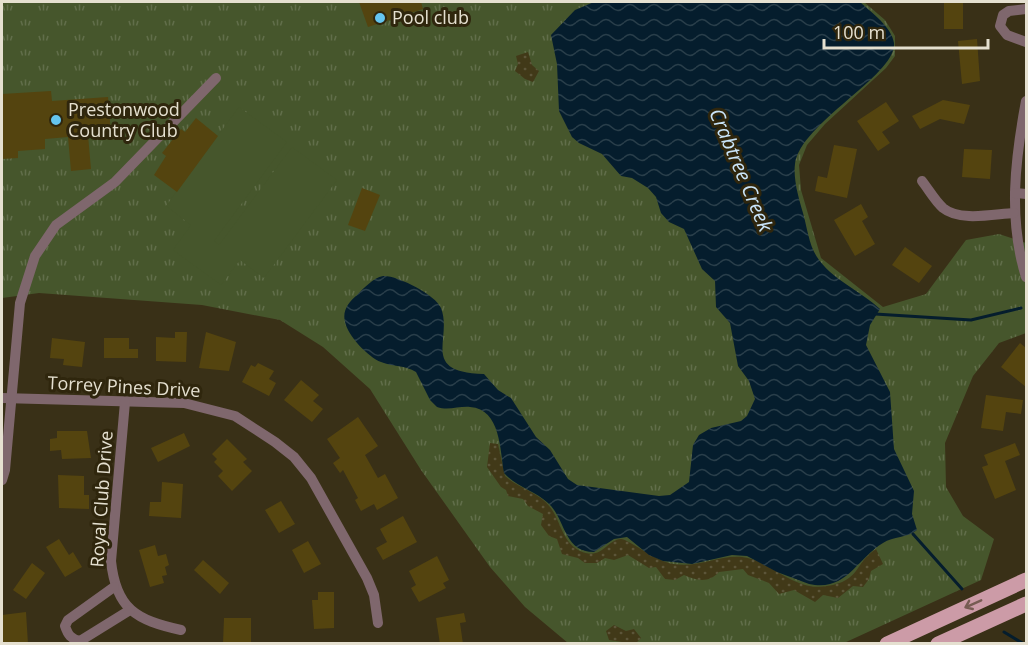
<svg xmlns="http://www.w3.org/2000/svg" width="1028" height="645" font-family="'Open Sans',sans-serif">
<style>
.grass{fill:url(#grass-tufts)}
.sand{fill:url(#sand-dots)}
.garden{fill:#46562c}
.water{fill:url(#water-waves)}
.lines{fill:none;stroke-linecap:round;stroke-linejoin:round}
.stream{stroke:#051d2d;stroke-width:3}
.building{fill:#54440f}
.minor{stroke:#7f676d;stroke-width:10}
.primary{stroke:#cc9ba7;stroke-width:15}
.oneway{stroke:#765b52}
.poi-dot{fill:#65c5ef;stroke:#2f260d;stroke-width:2}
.labels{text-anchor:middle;stroke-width:6;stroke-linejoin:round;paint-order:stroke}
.poi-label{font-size:18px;fill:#e5e0d0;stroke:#2f260d;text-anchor:start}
.street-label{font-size:18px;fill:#e5e0d0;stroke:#2f260d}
.water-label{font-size:20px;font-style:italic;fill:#c9e4f9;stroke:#2f260d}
</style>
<defs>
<pattern id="grass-tufts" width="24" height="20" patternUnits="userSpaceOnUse" patternTransform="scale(1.5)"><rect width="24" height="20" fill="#46562c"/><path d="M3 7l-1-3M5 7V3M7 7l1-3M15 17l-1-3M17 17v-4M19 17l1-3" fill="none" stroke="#616e4a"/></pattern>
<pattern id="sand-dots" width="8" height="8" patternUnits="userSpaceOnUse" patternTransform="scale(1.5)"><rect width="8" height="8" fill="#413918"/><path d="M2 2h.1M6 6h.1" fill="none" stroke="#5c5539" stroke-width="1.8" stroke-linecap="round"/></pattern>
<pattern id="water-waves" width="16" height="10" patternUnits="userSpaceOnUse" patternTransform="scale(1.5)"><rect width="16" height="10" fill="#051d2d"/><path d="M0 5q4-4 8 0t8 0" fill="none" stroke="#293e4a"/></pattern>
</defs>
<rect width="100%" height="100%" fill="#393017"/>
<polygon class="grass" points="2,2 864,2 885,20 895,36 895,56 886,68 825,124 807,145 799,165 801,190 821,258 883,307 926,294 966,240 999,234 1026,243 1026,333 999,343 973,376 945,443 946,487 963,516 994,539 981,580 844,643 568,643 525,607 490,567 421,470 370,389 323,347 280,320 202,305 39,293 2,298"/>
<g class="sand">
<polygon points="528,52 532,65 539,71 533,82 525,79 515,71 518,64 516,56"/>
<path d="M490 443 498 444 505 476C518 488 540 493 550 507 561 521 562 542 580 551 602 561 606 540 621 539 629 539 656 562 674 564 698 568 719 555 742 557 770 560 794 592 827 586 861 581 854 563 876 549L883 564 871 571 869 579 863 587 853 586 838 598 823 595 815 602 794 590 779 594 769 583 748 575 743 569 719 572C709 583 697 581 684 575L675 580 665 579 656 567 649 568 628 555 614 560 605 558 597 563H585L578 558 562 554 557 539 549 536 541 525 543 514 528 506 523 499 508 496 506 490 501 487 487 467Z"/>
<polygon points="614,625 626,631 634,629 641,638 635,644 609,640 606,631"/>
</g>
<polygon class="garden" points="239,107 287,142 214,241 219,245 292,147 337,180 264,278 240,260 221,285 173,250 191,225 166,206"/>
<path class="water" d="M594 2H860C871 12 892 27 894 43 897 75 801 122 795 164 793 179 799 199 803 213 807 227 809 245 817 257 831 279 861 291 880 309L870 325 866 345 890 392 894 449 914 491 912 514 917 530C908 538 893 536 883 543 856 559 847 592 809 584L777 572 747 556 732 555 692 564 663 561 649 555 627 537 614 539 594 552C563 552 566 519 548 503 535 491 516 487 504 473 500 451 501 409 470 407 459 406 448 411 437 407L430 400 416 372C405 365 393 367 381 362 368 357 348 336 345 322 342 310 349 302 357 295 364 288 373 278 383 276 397 275 436 295 441 308 453 339 419 372 484 374L498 390 511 398 536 437 550 450 568 479 577 485 659 496 670 495 689 482 693 445 699 435 711 428 741 421 747 416 755 399 749 381 738 366 730 323 716 307 715 281 702 269 684 229 669 222 661 213 656 197 648 188 632 178 621 176 602 154 579 143 572 137 559 111 557 64 551 35 575 10Z"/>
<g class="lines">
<g class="stream">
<polyline points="875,314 971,320 1021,308"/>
<polyline points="913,534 962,589"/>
<polyline points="1004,632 1024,644"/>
</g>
</g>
<g class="building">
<polygon points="359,2 421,2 423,9 368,27"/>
<rect x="944" y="2" width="19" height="27"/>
<polygon points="977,39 980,81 962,84 958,41"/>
<polygon points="51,91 52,101 108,97 111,134 88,135 91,169 71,171 68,137 45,139 45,149 18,151 18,158 2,159 2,94"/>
<polygon points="943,100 970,105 964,124 940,119 920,129 912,116"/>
<polygon points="886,102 899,121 882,132 890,143 878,151 857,121"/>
<polygon points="196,118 218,136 177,192 154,175 166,156 162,153 181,129 185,132"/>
<polygon points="834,145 857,149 847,198 815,191 818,176 827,178"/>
<polygon points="964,149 992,150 990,179 962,177"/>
<polygon points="362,188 380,195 365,231 348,225"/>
<polygon points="861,204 868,217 862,221 875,244 855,256 834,220"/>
<polygon points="905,247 932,266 919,283 892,265"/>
<polygon points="175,332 187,332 186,362 156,361 156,337 175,338"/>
<polygon points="206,332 236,342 229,371 199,368"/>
<polygon points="52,338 85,342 82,367 63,365 64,359 50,358"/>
<polygon points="104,338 129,338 129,349 138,349 138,358 104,358"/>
<polygon points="1020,343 1026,348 1026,387 1001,367"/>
<polygon points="258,363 274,371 269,379 276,383 269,396 242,382 251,365 255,367"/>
<polygon points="301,380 319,395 313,401 323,409 312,422 284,400"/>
<polygon points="986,395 1023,400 1021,414 1006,412 1003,431 981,428"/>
<polygon points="358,417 378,446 365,455 378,478 385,474 398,498 377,510 374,504 361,511 355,500 358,498 343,470 340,473 333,463 340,458 327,439"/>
<polygon points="57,431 87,431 91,458 62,459 61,450 50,451 50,439 57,438"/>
<polygon points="184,433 190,446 158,462 151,448"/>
<polygon points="227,439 247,459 243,462 252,471 232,491 218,476 223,471 214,462 217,459 212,454"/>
<polygon points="1015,443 1020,455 1005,461 1016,490 995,499 982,467 988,465 984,455"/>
<polygon points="58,475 84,476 84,495 89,495 89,509 59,508"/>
<polygon points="162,482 183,484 181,518 149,516 150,502 161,502"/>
<polygon points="281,501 295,524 279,533 265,510"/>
<polygon points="403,516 417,542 383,560 376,548 387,542 380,529"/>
<polygon points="59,539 69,555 73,552 82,567 65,577 46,547"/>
<polygon points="308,541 321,564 304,573 292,550"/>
<polygon points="155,545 158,556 166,554 169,565 165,567 167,575 162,576 164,583 150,587 139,550"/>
<polygon points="437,556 449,580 443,583 446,588 419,602 411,588 416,585 409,571"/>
<polygon points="203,560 229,583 220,594 194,570"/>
<polygon points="32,563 45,573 26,599 13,590"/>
<polygon points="318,592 334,592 334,628 314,629 312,600 318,600"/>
<polygon points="26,612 28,644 2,644 2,615"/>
<polygon points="464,613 466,622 460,623 463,644 440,644 436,618"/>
<polygon points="224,618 251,618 251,644 223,644"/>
</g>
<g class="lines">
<g class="minor">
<polyline points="1026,9 1009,11 1003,15 1000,26 1007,35 1026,42"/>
<path d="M1026 101C1015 160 1008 219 1026 277"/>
<path d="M922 181C929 190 935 201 943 208 960 222 994 214 1014 213"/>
<polyline points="1015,193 1026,194"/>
<polyline points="2,398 184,403 235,416 275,442 294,457 311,478 367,578 374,595 378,623"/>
<path d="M125 402 111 561C116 609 136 620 181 630"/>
<polyline points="2,480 5,470 20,303 35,256 56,225 115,182 216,78"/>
<path d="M114 587 68 620 65 626C68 635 71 639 80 641L130 610"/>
</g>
<g class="primary">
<polyline points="887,644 1026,580"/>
<polyline points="938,644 1026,604"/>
</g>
</g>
<defs><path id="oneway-shaft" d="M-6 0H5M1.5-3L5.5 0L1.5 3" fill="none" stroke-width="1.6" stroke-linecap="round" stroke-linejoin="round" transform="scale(1.5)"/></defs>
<use class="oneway" href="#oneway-shaft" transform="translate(973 604) rotate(156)"/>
<g class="poi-dot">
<circle cx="380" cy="18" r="6"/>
<circle cx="56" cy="120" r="6"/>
</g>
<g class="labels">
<g class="poi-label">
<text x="392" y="24">Pool club</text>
<text x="68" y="116">Prestonwood<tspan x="68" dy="21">Country Club</tspan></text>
</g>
<g class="street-label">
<text transform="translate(124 387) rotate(3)" y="6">Torrey Pines Drive</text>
<text transform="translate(102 499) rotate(-86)" y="6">Royal Club Drive</text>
</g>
<g class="water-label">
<text transform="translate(741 170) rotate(67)" y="7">Crabtree Creek</text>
</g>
</g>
<rect width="1028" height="645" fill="none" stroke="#e5e0d0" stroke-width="6"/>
<path d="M824 39v9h164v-9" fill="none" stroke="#e5e0d0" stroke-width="3"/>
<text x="833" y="39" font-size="18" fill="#e5e0d0" stroke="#2f260d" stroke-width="4.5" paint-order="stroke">100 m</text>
</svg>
